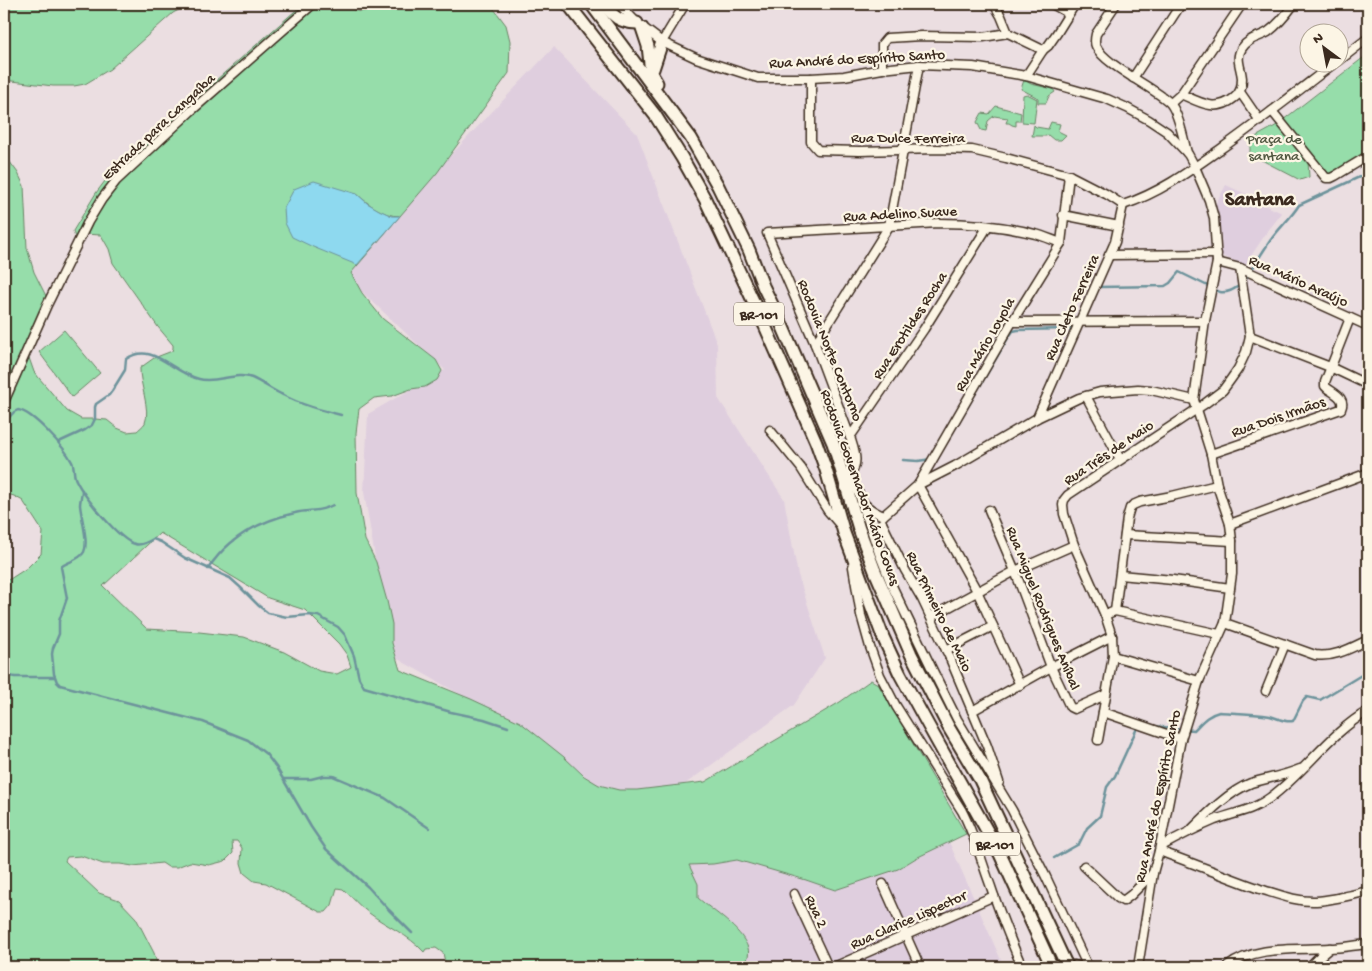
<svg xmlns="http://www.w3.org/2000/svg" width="1372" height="971" font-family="'Gochi Hand',sans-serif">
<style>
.built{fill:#dfcede}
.green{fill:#96ddaa;stroke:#688464;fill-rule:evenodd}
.water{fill:#8ed9ef;stroke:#6d939b}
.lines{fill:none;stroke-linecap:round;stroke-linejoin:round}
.stream{stroke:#6d939b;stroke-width:2.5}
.minor-casing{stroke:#3b2a1e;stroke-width:11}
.highway-casing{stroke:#3b2a1e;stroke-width:15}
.minor{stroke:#fcf5e5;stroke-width:8}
.highway{stroke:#fcf5e5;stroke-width:11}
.highway-bridge-casing{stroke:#3b2a1e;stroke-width:15;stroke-linecap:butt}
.highway-bridge{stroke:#fcf5e5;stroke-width:11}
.labels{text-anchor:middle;stroke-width:4.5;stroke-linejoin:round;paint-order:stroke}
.shield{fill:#fcf5e5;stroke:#75675a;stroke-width:1}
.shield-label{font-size:14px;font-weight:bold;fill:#3b2a1e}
.street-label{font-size:15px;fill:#3b2a1e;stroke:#fcf5e5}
.park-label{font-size:15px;fill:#525741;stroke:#fcf5e5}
.district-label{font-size:20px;font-weight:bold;fill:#3b2a1e;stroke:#fcf5e5}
</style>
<rect width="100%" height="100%" fill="#ebdee1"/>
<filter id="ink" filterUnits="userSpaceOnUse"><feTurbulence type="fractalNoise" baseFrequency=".02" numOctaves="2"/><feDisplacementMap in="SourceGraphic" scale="10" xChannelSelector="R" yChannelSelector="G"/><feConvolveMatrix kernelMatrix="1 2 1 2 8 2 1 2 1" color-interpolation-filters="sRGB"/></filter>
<g filter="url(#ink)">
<g class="built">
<polygon points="554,47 637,134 717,344 718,398 784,499 798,575 825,658 794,705 681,787 608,794 536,737 396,658 379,581 364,492 368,414 445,370 340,271"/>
<polygon points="1226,185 1259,200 1258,202 1282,213 1267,232 1245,265 1222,256 1221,233 1214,207"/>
<polygon points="949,842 1004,967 745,967 748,956 748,949 738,931 698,898 698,884 688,865 713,864 737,860 806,880 835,890 898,869 916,858"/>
</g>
<g class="green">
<polygon points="4,4 190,4 173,13 110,69 85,84 74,86 53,86 4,80"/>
<path d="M303 4H342V8L347 6C358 14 365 13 374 4H486L494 9 506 25 510 41 509 73 437 173 351 273 362 293 383 319 436 360 442 371 437 380 425 387 411 389 392 396 374 398 359 409 356 433 357 493 365 540 376 562 387 601 392 624V643L400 670 471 699 520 722 564 757 584 776 599 785 619 790H637L705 782 840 702 871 680 878 684 966 834 916 858 898 869 835 890 806 880 737 860 713 864 689 865 698 884V898C714 912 741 928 748 948 750 955 746 961 745 967H446L443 953 436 948 426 949 424 952C409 935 386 926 369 913 359 906 352 897 343 889L337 888 332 905 326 912H320L266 883 254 881 244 873 241 863 242 848 237 841H232L233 853 225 861 209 865 190 862 177 867H168L162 863 133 866 120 864H103L81 856 67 857 65 861 99 893 119 900 136 918 154 953 158 967H4V581L10 579 27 568 41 554 43 532 23 501 14 496 4 493V154L18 173 24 186 27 248 34 272 47 298 28 355 34 372 67 411 81 419H95L107 420 117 428 127 432 137 431C139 429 143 426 145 423 151 410 139 382 140 368L154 358 172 351 173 348V345L158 327 113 263 109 249 101 235 83 234 75 238 73 231 96 193 114 169 134 150 167 123ZM357 194C368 204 384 216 399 216L285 223ZM160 533 268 598 305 610 339 644 347 655 351 667 337 674 319 671 284 652 244 637 199 632 147 629 103 586Z"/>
<polygon points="1368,54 1368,152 1330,182 1283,120"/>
<polygon points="1024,80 1031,84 1053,89 1055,92 1049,96 1046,103 1038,103 1038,98 1021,89"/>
<polygon points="1027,94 1037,99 1034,123 1022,122 1023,95"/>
<polygon points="996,106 1021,113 1020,121 1016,121 1016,126 1012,125 1009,123 1006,123 1008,118 994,116 988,121 986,131 981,130 977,122 982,113 989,114"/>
<polygon points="1051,122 1060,124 1058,131 1066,135 1061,140 1054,140 1048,135 1046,136 1032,136 1034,125 1036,127 1048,129"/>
<polygon points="1279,124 1308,161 1309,177 1300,180 1250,154 1250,140"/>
<polygon points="64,330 100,373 72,397 39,352"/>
</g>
<polygon class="water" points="314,181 357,194 367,203 379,210 392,216 400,216 357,265 313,247 292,237 285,223 284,208 294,189"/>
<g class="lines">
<g class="stream">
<path d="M1244 281C1253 268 1261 254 1270 241 1279 228 1291 218 1299 205L1368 173"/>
<path d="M1098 287 1165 286 1170 283 1179 272 1220 292C1228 293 1233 290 1240 285"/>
<path d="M4 423 14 412 18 410C33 412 65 448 72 462 75 468 73 475 76 480 83 495 120 541 135 544 141 546 148 542 153 539L161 542 185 558 230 578 240 587 259 606 268 613 287 617 309 615 318 616 338 627 345 635 354 656 359 678 364 687 451 712 484 719 508 727"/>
<polyline points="951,435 1008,338 1013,331 1018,330 1071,329 1075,325"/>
<path d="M59 442 85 430 92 425 95 419V407L96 404 109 395 112 391 125 370 126 359C153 341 172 373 199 379 216 384 236 371 252 378 263 383 272 390 283 395 301 405 321 410 341 415"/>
<polyline points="903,460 918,461 931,459"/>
<path d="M82 490C82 495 80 500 80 505 81 517 89 542 84 552 79 561 67 561 61 567L67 598 59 621V634L53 648 52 654 54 674 57 682 60 685 203 722 248 740 266 754 276 767 311 827 326 849 368 887 389 910 412 933"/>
<path d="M208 569C228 538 259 521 295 513 310 509 318 513 333 505"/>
<polyline points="4,675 15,677 55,677"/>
<path d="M1153 726 1194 730C1202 722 1207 715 1219 712 1236 713 1254 713 1270 716 1278 718 1285 723 1293 721L1303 701 1307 697 1320 700 1368 671"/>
<polyline points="284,779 311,779 323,776 333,776 385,798 429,828"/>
<polyline points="1054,858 1079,844 1087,828 1100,816 1107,787 1115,776 1138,726"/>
</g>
<defs>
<g id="minor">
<polyline points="619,4 637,23 662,42 696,58 758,78 811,78 844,76 882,69 919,65 973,67 1026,76 1107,99 1127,108 1149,120 1167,132 1188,154 1195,167 1209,200 1214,218 1217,262 1205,321 1194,400 1211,454 1217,485 1230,524 1232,541 1232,574 1225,623 1199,681 1181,739 1159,851 1153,873 1138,967"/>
<polyline points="994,4 1001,16 1008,33 1043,50"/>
<polyline points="1052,4 1068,13"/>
<path d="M1116 4 1096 34C1095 38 1094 42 1096 46 1103 64 1153 87 1169 102 1178 110 1184 141 1187 153"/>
<polyline points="662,42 685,4"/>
<polyline points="1340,60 1368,38"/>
<polyline points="882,69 882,44 887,38 921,36 983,37 1008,33"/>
<polyline points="1026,76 1043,50 1048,46 1057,33 1075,4"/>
<polyline points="811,78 811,142 818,150 860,151 937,149 972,150 1006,158 1069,175 1106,194 1123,205"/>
<polyline points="1133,78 1181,4"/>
<polyline points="1240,92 1260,121"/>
<path d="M1181 94C1199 102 1216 113 1234 98 1241 93 1242 86 1242 78 1241 67 1235 58 1242 48 1250 37 1258 38 1268 32 1279 24 1286 15 1294 4"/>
<polyline points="1171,103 1181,94 1242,4"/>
<polyline points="1272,111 1326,178 1331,178 1335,176 1368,156"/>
<path d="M1123 205C1160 193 1191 170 1222 148 1261 120 1298 91 1336 62"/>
<polyline points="1063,215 1119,226"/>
<polyline points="1109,255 1217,254"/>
<polyline points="1217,262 1240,268 1368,326"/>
<polyline points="1012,322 1205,321"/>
<polyline points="1250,336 1330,367 1368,385"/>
<polyline points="815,344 889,226 919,65"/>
<polyline points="1086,396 1120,459"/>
<polyline points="4,402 47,305 88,222 102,199 116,181 191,111 313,4"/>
<polyline points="1037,418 1115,242 1123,205"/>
<polyline points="770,430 801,468 828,511 840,525"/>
<polyline points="850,437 924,329 988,226"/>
<path d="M1211 454 1341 409C1346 398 1335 394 1327 388L1325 386V382L1350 318"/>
<polyline points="846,474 859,494 879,553 893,588 934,673 957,719 1012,810 1046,877 1088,967"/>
<path d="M849 479C859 461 856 456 850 437L815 344 767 233 938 223C970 223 1004 226 1035 234 1044 236 1052 240 1061 243"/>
<polyline points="918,485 1012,322 1061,243 1069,175"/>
<polyline points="918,485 977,591 1020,685"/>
<path d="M863 502C868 509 875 512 883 516"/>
<polyline points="989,510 1015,571 1051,667 1070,707 1074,709 1105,695"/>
<polyline points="883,516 918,485 955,466 1037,418 1079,398 1100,392 1138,389 1151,390 1194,400"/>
<polyline points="882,523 905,570 922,599 949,656 987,746 999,782"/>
<polyline points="1230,524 1368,473"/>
<polyline points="1125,535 1232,541"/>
<polyline points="879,549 882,523"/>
<path d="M853 567 861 615 870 647 880 675 896 706 962 811C975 836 981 860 991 887 1000 914 1011 941 1022 967"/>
<polyline points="1120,575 1173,580 1230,588"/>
<polyline points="1115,611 1219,634"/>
<polyline points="1105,615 1074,545 1064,514 1063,505 1064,500 1068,495 1203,405 1223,390 1231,379 1238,369 1246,352 1250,336 1240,268"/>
<polyline points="931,617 1015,571 1074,545"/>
<path d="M1225 623 1315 655C1334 658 1351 648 1368 640"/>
<polyline points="946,650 993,626"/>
<polyline points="1113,656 1199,681"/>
<polyline points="1266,691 1285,644"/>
<polyline points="972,711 1051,667 1112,636"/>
<polyline points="1103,712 1181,739"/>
<polyline points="1098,740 1113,656 1112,636 1105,615 1115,611 1127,518 1130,508 1133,505 1140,502 1172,496 1217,485"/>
<path d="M1192 829C1208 813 1230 791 1251 783 1267 778 1284 776 1300 769"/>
<path d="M1160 847C1178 837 1196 828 1215 820 1236 812 1253 811 1271 797 1306 771 1330 733 1368 711"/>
<path d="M1159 851C1193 863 1226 877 1260 889 1277 894 1297 902 1316 901 1333 900 1351 895 1368 891"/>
<polyline points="1084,866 1118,898 1123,901 1131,895 1153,873"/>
<polyline points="883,884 920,967"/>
<polyline points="794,894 828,967"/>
<polyline points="834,967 994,896"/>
<polyline points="1067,967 1074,965 1082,967"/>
<path d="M1227 967C1255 945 1296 950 1329 948 1342 948 1355 945 1368 944"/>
<polyline points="1309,967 1318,958 1330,948"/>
</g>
<g id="highway">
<polyline points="568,4 655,115 682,158 705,199 765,326 816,442 826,470 844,533 883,637 900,674 928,725 1000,854 1052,967"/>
<polyline points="591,4 691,138 718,186 749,250 763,286 782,325 833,443 859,529 875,571 911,654 949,728 980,780 1065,962"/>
<path d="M603 4C614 17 619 22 637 23"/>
<polyline points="642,28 648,46 651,73 657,83"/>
<polyline points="653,69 662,42"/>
</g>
</defs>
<use href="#minor" class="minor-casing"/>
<use href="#highway" class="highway-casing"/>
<use href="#minor" class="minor"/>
<use href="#highway" class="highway"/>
<defs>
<polyline id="highway-bridge" points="1065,962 1068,967"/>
</defs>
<use href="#highway-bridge" class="highway-bridge-casing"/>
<use href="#highway-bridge" class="highway-bridge"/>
</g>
</g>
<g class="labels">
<g class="shield">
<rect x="734" y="302.5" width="50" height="23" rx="4"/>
<rect x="970" y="832.5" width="50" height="23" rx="4"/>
</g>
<g class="shield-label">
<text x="759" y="319">BR-101</text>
<text x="995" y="849">BR-101</text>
</g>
<g class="street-label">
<text transform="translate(857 58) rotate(-3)" y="5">Rua André do Espírito Santo</text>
<text transform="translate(158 126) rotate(-43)" y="5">Estrada para Cangaíba</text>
<text x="908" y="142">Rua Dulce Ferreira</text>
<text transform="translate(900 213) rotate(-3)" y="5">Rua Adelino Suave</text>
<text transform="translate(1299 280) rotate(24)" y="5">Rua Mário Araújo</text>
<text transform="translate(1071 307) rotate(-66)" y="5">Rua Cleto Ferreira</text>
<text transform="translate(909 325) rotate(-57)" y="5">Rua Erotildes Rocha</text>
<text transform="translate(984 344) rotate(-60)" y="5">Rua Mário Loyola</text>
<text transform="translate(831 350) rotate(68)" y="5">Rodovia Norte Contorno</text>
<text transform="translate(1278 416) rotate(-19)" y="5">Rua Dois Irmãos</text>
<text transform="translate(1108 452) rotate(-34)" y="5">Rua Três de Maio</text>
<text transform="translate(861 487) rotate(70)" y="5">Rodovia Governador Mário Covas</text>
<text transform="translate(1044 608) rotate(68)" y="5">Rua Miguel Rodrigues Aníbal</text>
<text transform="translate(940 611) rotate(64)" y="5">Rua Primeiro de Maio</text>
<text transform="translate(1157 796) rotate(-78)" y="5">Rua André do Espírito Santo</text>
<text transform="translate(817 911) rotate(65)" y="5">Rua 2</text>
<text transform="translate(908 919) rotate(-24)" y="5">Rua Clarice Lispector</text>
</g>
<g class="park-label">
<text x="1274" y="143">Praça de<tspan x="1274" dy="17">santana</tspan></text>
</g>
<g class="district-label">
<text x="1260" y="205">Santana</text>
</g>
</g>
<rect width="1372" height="971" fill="none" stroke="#fcf5e5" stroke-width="20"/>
<rect x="10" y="10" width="1352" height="951" fill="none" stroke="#3b2a1e" stroke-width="2" filter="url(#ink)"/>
<g transform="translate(1324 48) rotate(328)"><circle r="24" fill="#fcf5e5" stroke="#afa495"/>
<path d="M0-4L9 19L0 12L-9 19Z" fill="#3b2a1e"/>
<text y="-8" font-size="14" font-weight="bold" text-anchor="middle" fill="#3b2a1e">N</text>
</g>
</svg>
